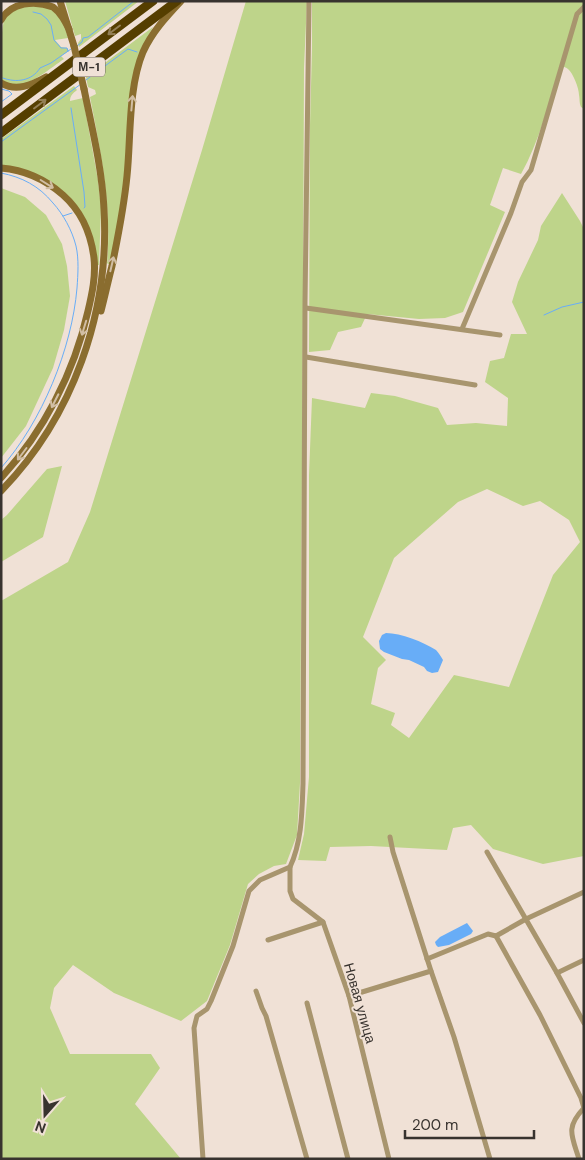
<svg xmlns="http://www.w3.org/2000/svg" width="585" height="1160" font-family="'DM Sans',sans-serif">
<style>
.green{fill:#bed48a;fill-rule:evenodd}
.water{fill:#68adf7}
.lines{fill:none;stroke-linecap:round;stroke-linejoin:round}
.stream{stroke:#68adf7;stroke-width:1}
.street{stroke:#a8956e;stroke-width:5}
.secondary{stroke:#8a6d2f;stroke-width:7}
.highway{stroke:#553e00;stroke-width:9}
.secondary-bridge{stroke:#8a6d2f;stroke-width:7}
.oneway{stroke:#937f56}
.oneway2{stroke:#d1bea4}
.labels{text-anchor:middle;stroke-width:4;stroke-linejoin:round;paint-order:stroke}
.shield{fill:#f0e1d6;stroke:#6f6761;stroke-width:1}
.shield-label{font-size:12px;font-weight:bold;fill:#38332f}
.street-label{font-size:14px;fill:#38332f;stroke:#f0e1d6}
</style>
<rect width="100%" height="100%" fill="#f0e1d6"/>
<g class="green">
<polygon points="65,1 139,1 79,47 78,43 81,39 81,34 75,36"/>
<polygon points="246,1 307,1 304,68 303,310 300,783 297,835 286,864 274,866 259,874 248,884 230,945 207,1001 181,1021 114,993 73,965 54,988 50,1008 70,1054 151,1054 160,1068 135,1104 181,1159 1,1159 1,601 68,562 90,512 202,150"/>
<path d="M312 1H584V109L581 107C579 102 580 100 579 95 579 88 573 73 568 69 564 66 563 67 559 68 549 103 539 142 521 174L503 168 490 205 505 212 463 312 445 318 419 319 367 314 361 327 338 332 330 350 309 352 310 125 312 48Z"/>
<path d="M28 5C35 6 43 6 49 8 61 13 65 27 68 38L55 40 61 47 67 48 69 51 61 56 64 59C52 67 31 85 17 85 12 85 6 82 1 80 1 66 0 29 5 18 10 11 20 8 28 5Z"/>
<path d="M153 27 140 51 121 207 110 264H108L107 263C112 205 101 153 90 97L96 94 95 90 88 87 86 77Z"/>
<path d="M74 86 77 90C73 93 70 96 70 101L83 98 98 180 101 208 99 265H96L90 231 57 188 1 166V139Z"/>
<polygon points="1,188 25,197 46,215 62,244 67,266 70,296 64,330 53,368 26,426 1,458"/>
<path d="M562 193 580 221 584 229V856L543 864 493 849 471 825 453 828 447 850 371 846 330 847 326 861 298 860 304 834 309 777V475L312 398 365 408 371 393 395 396 438 408 447 425 476 423 507 426 508 398 485 382 490 361 504 358 511 334H527L512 302 518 282 538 240 541 226ZM487 489 523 506 540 501 569 520 580 542 553 575 509 687 454 675 409 738 391 725 395 713 371 704 378 668 386 660 363 637 394 558 458 502Z"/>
<polygon points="62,466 43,537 1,562 1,520 7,515 47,469"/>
</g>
<g class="water">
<path d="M386 633C401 633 423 642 436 650 439 653 441 657 443 660L438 672 432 673 427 671 424 667 409 660 402 659 384 652 380 649 379 641 382 635Z"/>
<polygon points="467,923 473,931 471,934 449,945 438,947 436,945 435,942 440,937"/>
</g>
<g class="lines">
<g class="stream">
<polyline points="33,12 41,14 47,19 51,25 54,40 61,48 67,48 68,51"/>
<polyline points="77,46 82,42 83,38 88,37 134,1"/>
<path d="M3 78C16 83 32 81 40 68L51 63 71 49"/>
<polyline points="86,80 128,49 137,52"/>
<polyline points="1,89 9,91 12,94 1,102"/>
<polyline points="71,108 84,192 85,207 84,208"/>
<polyline points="1,142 81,84"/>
<path d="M1 173C22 177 39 186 53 203 63 214 72 230 76 246 79 259 78 274 77 288 72 348 42 422 1 468"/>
<polyline points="63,216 72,213"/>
<polyline points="544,315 562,307 584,302"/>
</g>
<g class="street">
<polyline points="306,308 500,335"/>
<polyline points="462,329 511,213 522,182 531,170 577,14 584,7"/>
<polyline points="306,357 475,385"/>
<polyline points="390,837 393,852 431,971 454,1037 490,1159"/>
<polyline points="487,852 557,973 584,1023"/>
<polyline points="290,867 290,891 293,899 323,922 349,996 389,1159"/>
<polyline points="496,936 540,1015 581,1098 584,1108"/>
<polyline points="268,940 323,922"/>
<polyline points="427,959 488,934 496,936 526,919 584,892"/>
<polyline points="557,973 584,960"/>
<polyline points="256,991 262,1008 266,1016 307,1159"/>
<polyline points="349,996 431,971"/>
<polyline points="307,1003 348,1159"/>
<path d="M203 1159 194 1028 197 1016 207 1009 211 1001 233 946 249 891 260 880 290 867C302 841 302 812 303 784L305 302 309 1"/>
<path d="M579 1159C572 1136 565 1128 584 1108"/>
</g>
<g class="secondary">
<polyline points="60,1 74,46"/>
<path d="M1 20C11 2 35 0 53 7 61 13 65 21 69 29"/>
<path d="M1 83C16 92 32 85 46 77"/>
<path d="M1 168C25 170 45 179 63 195 81 211 91 234 94 258 96 276 92 294 88 311 74 373 44 431 1 478"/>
<path d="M101 311C105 296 108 281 112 266 118 237 124 207 127 176 131 138 128 88 143 52 152 32 166 17 181 1"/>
<path d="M1 491C73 417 110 312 104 209 102 168 92 128 84 89"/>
</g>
<g class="highway">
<polyline points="1,115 153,1"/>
<polyline points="1,133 177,1"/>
</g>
<polyline class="secondary-bridge" points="74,46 84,89"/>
</g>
<defs><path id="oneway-shaft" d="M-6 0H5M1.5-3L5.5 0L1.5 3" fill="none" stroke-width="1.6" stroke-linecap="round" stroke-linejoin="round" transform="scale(1.25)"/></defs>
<g class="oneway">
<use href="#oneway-shaft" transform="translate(114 30) rotate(143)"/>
<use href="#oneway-shaft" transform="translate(40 104) rotate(-37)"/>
</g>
<g class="oneway2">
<use href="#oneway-shaft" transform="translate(132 103) rotate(-85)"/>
<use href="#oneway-shaft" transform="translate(47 184) rotate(32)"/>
<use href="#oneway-shaft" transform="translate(112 264) rotate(-77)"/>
<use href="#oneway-shaft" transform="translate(84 328) rotate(107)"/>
<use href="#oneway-shaft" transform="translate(55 401) rotate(117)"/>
<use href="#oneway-shaft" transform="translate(22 454) rotate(127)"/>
</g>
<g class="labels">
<rect class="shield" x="73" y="57.5" width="32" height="19" rx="4"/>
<g class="shield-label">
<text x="89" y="71">М-1</text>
</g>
<g class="street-label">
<text transform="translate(360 1003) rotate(74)" y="5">Новая улица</text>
</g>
</g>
<rect width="585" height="1160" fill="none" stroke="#38332f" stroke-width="5"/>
<g transform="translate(45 1115) rotate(200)" stroke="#f0e1d6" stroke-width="4" paint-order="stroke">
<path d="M0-4L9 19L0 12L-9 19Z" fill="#38332f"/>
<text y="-8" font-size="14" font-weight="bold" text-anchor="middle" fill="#38332f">N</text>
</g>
<path d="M405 1130v8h129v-8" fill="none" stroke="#38332f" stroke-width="2.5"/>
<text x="412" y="1130" font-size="15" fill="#38332f" stroke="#f0e1d6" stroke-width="4" paint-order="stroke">200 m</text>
</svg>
